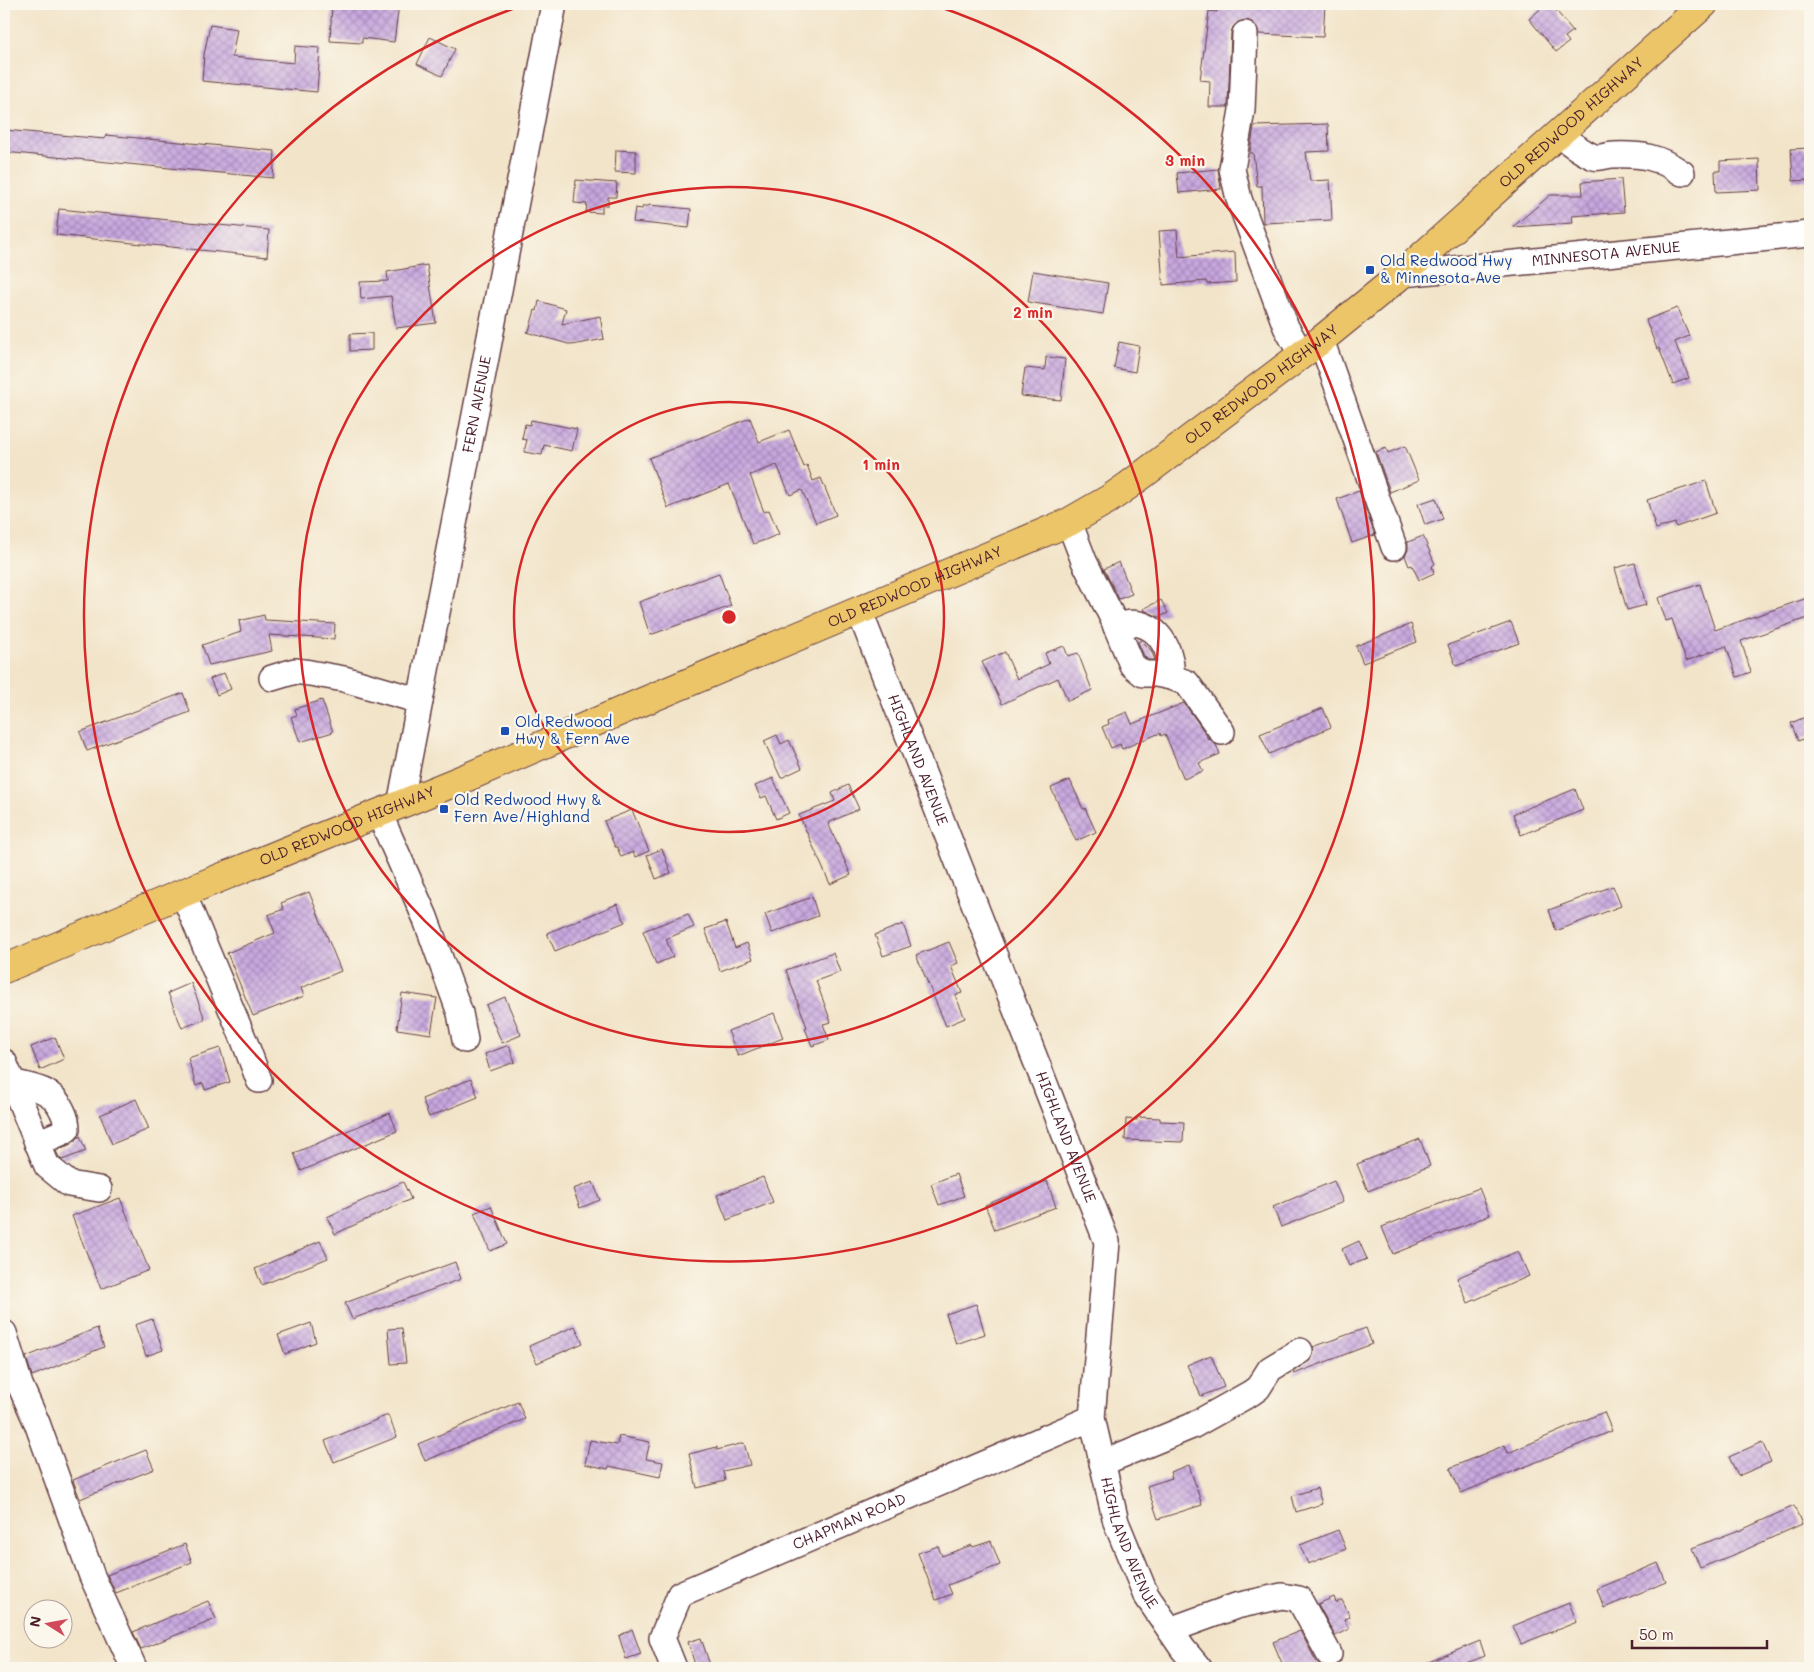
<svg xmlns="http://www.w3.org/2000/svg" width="1814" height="1672" font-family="Mali,sans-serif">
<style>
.building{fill:url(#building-cross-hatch)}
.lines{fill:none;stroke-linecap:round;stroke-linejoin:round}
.minor-casing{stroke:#633d43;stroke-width:28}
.major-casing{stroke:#633d43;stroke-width:30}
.minor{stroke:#fff;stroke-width:25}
.major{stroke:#edc569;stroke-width:28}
.ring{fill:none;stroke:#d62828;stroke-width:2.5}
.transit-dot{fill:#1a4fb4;stroke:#fbf7ec;stroke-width:2}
.labels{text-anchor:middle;stroke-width:4.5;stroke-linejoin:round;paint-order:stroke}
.street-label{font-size:15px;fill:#4a1f2b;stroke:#fbf7ec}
.transit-label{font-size:15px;fill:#164399;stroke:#fbf7ec;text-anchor:start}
.centre{fill:#d62828;stroke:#fbf7ec;stroke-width:2.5}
.ring-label{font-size:15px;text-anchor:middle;font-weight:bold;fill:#d62828;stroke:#fbf7ec;stroke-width:4.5;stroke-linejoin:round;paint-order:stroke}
</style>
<defs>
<pattern id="building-cross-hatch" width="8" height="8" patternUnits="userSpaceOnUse" patternTransform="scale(1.25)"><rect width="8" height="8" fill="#c7a7df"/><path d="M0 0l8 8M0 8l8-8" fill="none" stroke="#a487b5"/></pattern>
</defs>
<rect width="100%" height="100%" fill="#fbf7ec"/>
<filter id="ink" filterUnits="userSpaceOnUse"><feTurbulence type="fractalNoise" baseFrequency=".02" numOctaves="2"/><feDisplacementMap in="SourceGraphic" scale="10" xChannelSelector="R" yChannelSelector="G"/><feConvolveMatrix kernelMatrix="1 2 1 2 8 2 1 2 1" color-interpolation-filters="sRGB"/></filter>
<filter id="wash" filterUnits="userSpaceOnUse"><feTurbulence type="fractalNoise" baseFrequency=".0096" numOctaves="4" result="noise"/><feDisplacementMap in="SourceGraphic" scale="20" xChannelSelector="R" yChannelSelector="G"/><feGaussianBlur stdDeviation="1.12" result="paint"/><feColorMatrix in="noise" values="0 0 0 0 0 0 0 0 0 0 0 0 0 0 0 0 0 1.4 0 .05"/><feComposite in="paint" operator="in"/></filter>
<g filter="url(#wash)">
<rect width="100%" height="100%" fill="#f2e4c9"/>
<g id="blocks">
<g class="building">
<polygon points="332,4 399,4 394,42 362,38 362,43 330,41"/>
<polygon points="1218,4 1325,4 1323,37 1259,34 1257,27 1252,22 1245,20 1238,22 1233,27 1231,33 1228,107 1209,107 1210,81 1200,80 1209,11 1217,12"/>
<polygon points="1545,5 1549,10 1553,7 1573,31 1565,37 1569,42 1556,52 1529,19"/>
<polygon points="210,25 237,29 232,57 294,63 295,46 320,48 317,92 202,81 204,55"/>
<polygon points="430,37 455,49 442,76 417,64"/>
<polygon points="1328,124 1329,151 1306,152 1310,181 1330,180 1332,220 1263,223 1262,186 1257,186 1253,153 1250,153 1254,126"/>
<polygon points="4,130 105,139 106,135 275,151 273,178 4,152"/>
<polygon points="1810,148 1810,180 1793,181 1791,149"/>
<polygon points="616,150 636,151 636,173 615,172"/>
<polygon points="1759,159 1760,190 1716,192 1715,171 1720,171 1720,161"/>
<polygon points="1218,169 1221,189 1179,193 1177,173"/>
<polygon points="1621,179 1624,212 1572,216 1573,223 1513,227 1550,195 1583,195 1582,182"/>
<polygon points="576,180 617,183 616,197 608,197 608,205 602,205 602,213 586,212 587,204 574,203"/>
<polygon points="649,205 691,209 689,228 633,222 635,208 642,209 643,206 649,206"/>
<polygon points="59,209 269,230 267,257 56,235"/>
<polygon points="1177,230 1179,257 1235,252 1236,282 1207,284 1206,281 1163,285 1159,231"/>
<polygon points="427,265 436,323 396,328 391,296 361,299 360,282 388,281 387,272"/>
<polygon points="1033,271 1108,283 1103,314 1028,302"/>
<polygon points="539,301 566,309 562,324 600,316 604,339 572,345 526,332 529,331 535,310 537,311"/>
<polygon points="1677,308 1689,336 1675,342 1689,378 1673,384 1659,348 1657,349 1646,320"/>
<polygon points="372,333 372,350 350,351 350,334"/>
<polygon points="1119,342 1139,346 1135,372 1114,368"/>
<polygon points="1046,357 1065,359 1061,400 1021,396 1025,368 1045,370"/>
<polygon points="750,418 759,442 789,430 804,467 807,465 813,481 821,478 836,515 816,523 802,490 790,495 777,465 750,475 764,512 769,510 779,534 765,540 753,544 729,484 668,508 649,458"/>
<polygon points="531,420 577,429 572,451 544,445 542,455 524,452 527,440 522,439 525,424 530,425"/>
<polygon points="1405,446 1419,480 1390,492 1376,452 1386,448 1388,453"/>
<polygon points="1706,481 1716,513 1676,527 1675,523 1656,529 1647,500"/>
<polygon points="1359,491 1375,535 1352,543 1337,499"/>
<polygon points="1436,498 1443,519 1425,525 1418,504"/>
<polygon points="1423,536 1435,564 1432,566 1434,573 1419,580 1412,565 1409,566 1405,556 1408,550 1408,542"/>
<polygon points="1119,562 1132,594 1119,599 1104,569"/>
<polygon points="1635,563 1646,605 1627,610 1615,568"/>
<polygon points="719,573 731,606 650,635 639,602"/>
<polygon points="1700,584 1715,630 1810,597 1810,617 1741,641 1751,672 1737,677 1726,646 1686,661 1672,619 1666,621 1658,598"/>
<polygon points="1161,600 1168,613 1159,617 1144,610 1143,609"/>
<polygon points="264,615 265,620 335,624 334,639 269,635 272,651 209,665 202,645 241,632 239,621"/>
<polygon points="1511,622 1519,643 1456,666 1448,645"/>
<polygon points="1411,624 1417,642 1363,663 1356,646"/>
<polygon points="1141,640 1151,650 1155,660 1148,660 1144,656 1138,642"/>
<polygon points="1064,646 1068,656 1078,653 1092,690 1068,701 1058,678 1002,704 982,662 1005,652 1017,679 1049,664 1045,653"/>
<polygon points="224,673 231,689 217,695 210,679"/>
<polygon points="183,693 190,712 87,751 80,732"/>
<polygon points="322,700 333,732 300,742 291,717 297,715 295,709"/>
<polygon points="1184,703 1206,734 1208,740 1210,739 1216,745 1220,754 1199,763 1203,771 1184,779 1165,734 1161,736 1160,733 1122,749 1120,744 1111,748 1102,727 1109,724 1108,720 1127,712 1132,724"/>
<polygon points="1323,708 1331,727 1269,754 1260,734"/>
<polygon points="1810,715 1810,736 1798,741 1791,723"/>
<polygon points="777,735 781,744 789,740 802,768 781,778 764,741"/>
<polygon points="773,778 789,813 776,819 766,796 761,798 755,786"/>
<polygon points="1070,780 1083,809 1085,808 1096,832 1076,841 1051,788"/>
<polygon points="848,785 859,809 828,823 851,875 830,884 799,815 835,801 832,793"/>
<polygon points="1575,789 1583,810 1521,835 1513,814"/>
<polygon points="632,810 649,851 635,857 633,852 621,857 617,847 615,847 604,821"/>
<polygon points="662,849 671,873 656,879 647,855"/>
<polygon points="1613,886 1621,906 1556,931 1549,910"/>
<polygon points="309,892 341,971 301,988 304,996 253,1016 227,953 275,933 268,915 284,909 281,903"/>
<polygon points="812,897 818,916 772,933 765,914"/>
<polygon points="617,904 625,922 555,951 547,933"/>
<polygon points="688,914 694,927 666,939 673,957 656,964 643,931"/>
<polygon points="726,922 735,948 747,943 753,959 720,971 705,929"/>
<polygon points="903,924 911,946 883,956 875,935"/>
<polygon points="949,942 958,963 951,966 962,993 955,995 965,1018 946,1026 916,955"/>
<polygon points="833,953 840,972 816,981 831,1022 823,1024 829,1040 812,1046 805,1028 807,1027 786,970"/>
<polygon points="191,983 205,1019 182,1028 168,993"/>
<polygon points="402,993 437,998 431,1034 397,1029"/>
<polygon points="505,997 521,1035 502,1043 486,1005"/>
<polygon points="774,1013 783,1038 738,1056 728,1031"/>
<polygon points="55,1037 64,1059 40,1070 31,1047"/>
<polygon points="509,1045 515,1062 490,1071 485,1054"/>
<polygon points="220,1048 230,1082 205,1090 203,1083 196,1086 188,1058"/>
<polygon points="471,1079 478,1097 429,1117 422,1099"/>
<polygon points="136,1099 149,1129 112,1144 100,1115"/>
<polygon points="390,1113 397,1131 301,1171 294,1153"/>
<polygon points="1137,1117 1160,1118 1160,1121 1184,1122 1183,1142 1125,1140 1126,1119 1137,1120"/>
<polygon points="80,1136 86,1151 62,1160 59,1157 56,1151 71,1144"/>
<polygon points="1420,1139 1430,1166 1368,1191 1357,1164"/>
<polygon points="956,1174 964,1196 939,1205 931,1184"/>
<polygon points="763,1177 773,1202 727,1220 717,1195"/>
<polygon points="1047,1181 1056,1207 995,1230 985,1205"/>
<polygon points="1334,1181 1343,1202 1281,1227 1273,1207"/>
<polygon points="403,1182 411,1199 335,1234 327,1217"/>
<polygon points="593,1182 600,1200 580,1208 573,1189"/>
<polygon points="1479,1188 1490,1215 1393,1254 1382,1227"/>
<polygon points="120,1198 149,1270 101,1289 72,1216"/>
<polygon points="491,1206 507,1244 490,1251 474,1213"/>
<polygon points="320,1241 328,1258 262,1285 255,1269"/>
<polygon points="1359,1241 1367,1259 1349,1266 1342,1249"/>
<polygon points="1518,1251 1529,1276 1468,1303 1457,1278"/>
<polygon points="455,1262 461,1279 352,1319 345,1303"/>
<polygon points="976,1304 985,1334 956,1344 946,1314"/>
<polygon points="152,1319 163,1350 146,1356 135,1325"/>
<polygon points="311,1323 316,1342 285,1354 278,1335"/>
<polygon points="575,1326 583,1343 537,1363 529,1346"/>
<polygon points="97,1328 104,1347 32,1376 26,1357"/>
<polygon points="402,1328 406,1363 391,1364 388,1329"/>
<polygon points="1366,1328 1372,1344 1294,1374 1293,1372 1312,1358 1314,1351 1313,1347"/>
<polygon points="1211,1355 1224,1387 1201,1396 1187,1365"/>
<polygon points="518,1402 525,1419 425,1461 418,1444"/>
<polygon points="1604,1412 1612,1431 1461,1493 1450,1468 1505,1445 1508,1453"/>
<polygon points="388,1415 397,1437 334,1462 325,1441"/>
<polygon points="619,1436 650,1442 646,1459 663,1462 660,1477 609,1466 608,1469 585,1464 590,1440 617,1445"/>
<polygon points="1762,1442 1771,1462 1738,1476 1729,1457"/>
<polygon points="744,1443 750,1465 723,1471 725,1481 697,1488 689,1454 717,1447 717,1450"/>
<polygon points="146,1450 154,1469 80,1499 73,1480"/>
<polygon points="1189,1465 1202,1505 1158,1519 1147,1486 1172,1478 1170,1472"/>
<polygon points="1317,1488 1322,1504 1296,1512 1292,1496"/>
<polygon points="1794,1506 1802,1524 1745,1550 1700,1568 1692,1548 1739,1530 1739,1531"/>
<polygon points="1338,1530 1346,1549 1308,1564 1300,1545"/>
<polygon points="991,1541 1000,1565 948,1585 952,1594 936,1600 918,1553 938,1546 942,1556 972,1545 973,1547"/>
<polygon points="185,1544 192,1562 116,1593 107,1575"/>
<polygon points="1658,1563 1666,1582 1604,1608 1597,1589"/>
<polygon points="1334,1597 1336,1603 1342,1600 1350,1617 1344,1619 1349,1629 1335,1636 1318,1604"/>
<polygon points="208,1601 216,1619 141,1649 133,1632"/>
<polygon points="1569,1603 1577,1622 1521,1644 1513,1626"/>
<polygon points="632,1629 641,1654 626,1659 619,1636"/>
<polygon points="1300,1631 1316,1661 1322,1668 1284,1668 1273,1642"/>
<polygon points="701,1638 711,1668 696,1668 688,1642"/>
<polygon points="1480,1641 1485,1656 1453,1668 1414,1668"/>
</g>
</g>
</g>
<g filter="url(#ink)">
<use href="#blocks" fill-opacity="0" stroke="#633d43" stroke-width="1"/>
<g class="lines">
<defs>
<g id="minor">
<polyline points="1245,34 1242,110 1232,169 1239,199 1258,251 1286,327 1301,354"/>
<path d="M1558 134C1569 142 1581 152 1594 157 1599 159 1606 155 1613 155 1642 154 1657 156 1682 173"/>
<path id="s1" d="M1402 274 1810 234"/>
<polyline points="1321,340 1394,547"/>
<polyline points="1069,522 1084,561 1113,619 1132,665 1143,674 1156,674 1171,677 1187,683 1222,732"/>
<path id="s2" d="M859 610 1107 1242 1092 1418 1116 1522 1146 1595 1183 1649 1199 1668"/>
<path d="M1116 627C1150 612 1174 645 1171 677"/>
<polyline points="272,678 295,671 310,673 344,679 420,701"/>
<path id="s3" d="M400 805 554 4"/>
<polyline points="379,813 425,917 460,1013 465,1040"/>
<polyline points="183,893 244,1040 259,1080"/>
<polyline points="4,1062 47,1166 69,1184 99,1189"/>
<path d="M12 1082C33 1088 52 1088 62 1110 65 1116 67 1121 67 1129L63 1132 37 1143"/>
<polyline points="4,1333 20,1385 37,1423 92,1576 134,1668"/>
<polyline points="1102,1463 1192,1426 1251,1393 1258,1388 1270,1369 1300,1351"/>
<polyline points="1170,1630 1236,1606 1282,1596 1299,1599 1329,1654"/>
<path id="s4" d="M674 1668 662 1638 680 1594 1092 1418"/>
</g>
<g id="major">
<path id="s5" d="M4 969 183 893 470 776 635 705 1069 522 1109 499 1129 485 1321 340 1402 274 1704 4"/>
</g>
</defs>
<use href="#minor" class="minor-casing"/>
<use href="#major" class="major-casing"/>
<use href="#minor" class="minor"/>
<use href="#major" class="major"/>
</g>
</g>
<g class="ring">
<circle cx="729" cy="617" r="215"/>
<circle cx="729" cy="617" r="430"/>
<path d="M934 5A645 645 0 1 1 524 5"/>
</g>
<g class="transit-dot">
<rect x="1365" y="265" width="10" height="10" rx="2.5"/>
<rect x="500" y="726" width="10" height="10" rx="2.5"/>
<rect x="439" y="804" width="10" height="10" rx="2.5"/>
</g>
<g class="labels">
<g class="street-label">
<text dy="5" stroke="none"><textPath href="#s5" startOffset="1798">OLD REDWOOD HIGHWAY</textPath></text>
<text dy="5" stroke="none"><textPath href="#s1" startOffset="205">MINNESOTA AVENUE</textPath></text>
<text dy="5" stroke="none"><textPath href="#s5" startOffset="1392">OLD REDWOOD HIGHWAY</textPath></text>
<text dy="5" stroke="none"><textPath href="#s3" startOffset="408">FERN AVENUE</textPath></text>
<text dy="5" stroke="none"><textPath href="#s5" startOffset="988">OLD REDWOOD HIGHWAY</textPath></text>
<text dy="5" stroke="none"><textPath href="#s2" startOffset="161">HIGHLAND AVENUE</textPath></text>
<text dy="5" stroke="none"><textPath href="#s5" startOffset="372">OLD REDWOOD HIGHWAY</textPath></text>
<text dy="5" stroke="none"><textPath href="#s2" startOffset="566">HIGHLAND AVENUE</textPath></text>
<text dy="5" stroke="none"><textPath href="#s4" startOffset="264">CHAPMAN ROAD</textPath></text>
<text dy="5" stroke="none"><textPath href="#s2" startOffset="986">HIGHLAND AVENUE</textPath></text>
</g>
<g class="transit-label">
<text x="1380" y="266">Old Redwood Hwy<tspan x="1380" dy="17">&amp; Minnesota Ave</tspan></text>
<text x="515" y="727">Old Redwood<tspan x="515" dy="17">Hwy &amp; Fern Ave</tspan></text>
<text x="454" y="805">Old Redwood Hwy &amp;<tspan x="454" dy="17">Fern Ave/Highland</tspan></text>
</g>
</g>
<circle cx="729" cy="617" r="8" class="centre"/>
<g class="ring-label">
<text x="1185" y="166">3 min</text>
<text x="1033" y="318">2 min</text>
<text x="881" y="470">1 min</text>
</g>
<rect width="1814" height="1672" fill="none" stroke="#fbf7ec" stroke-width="20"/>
<g transform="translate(48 1624) rotate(281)"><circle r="24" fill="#fbf7ec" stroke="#b4a19f"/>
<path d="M0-4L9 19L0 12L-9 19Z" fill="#d1495b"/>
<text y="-8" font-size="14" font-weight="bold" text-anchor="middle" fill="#4a1f2b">N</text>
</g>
<path d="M1632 1640v8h135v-8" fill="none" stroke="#4a1f2b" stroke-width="2.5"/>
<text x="1639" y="1640" font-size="15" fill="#4a1f2b" stroke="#fbf7ec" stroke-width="4" paint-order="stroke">50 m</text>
</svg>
